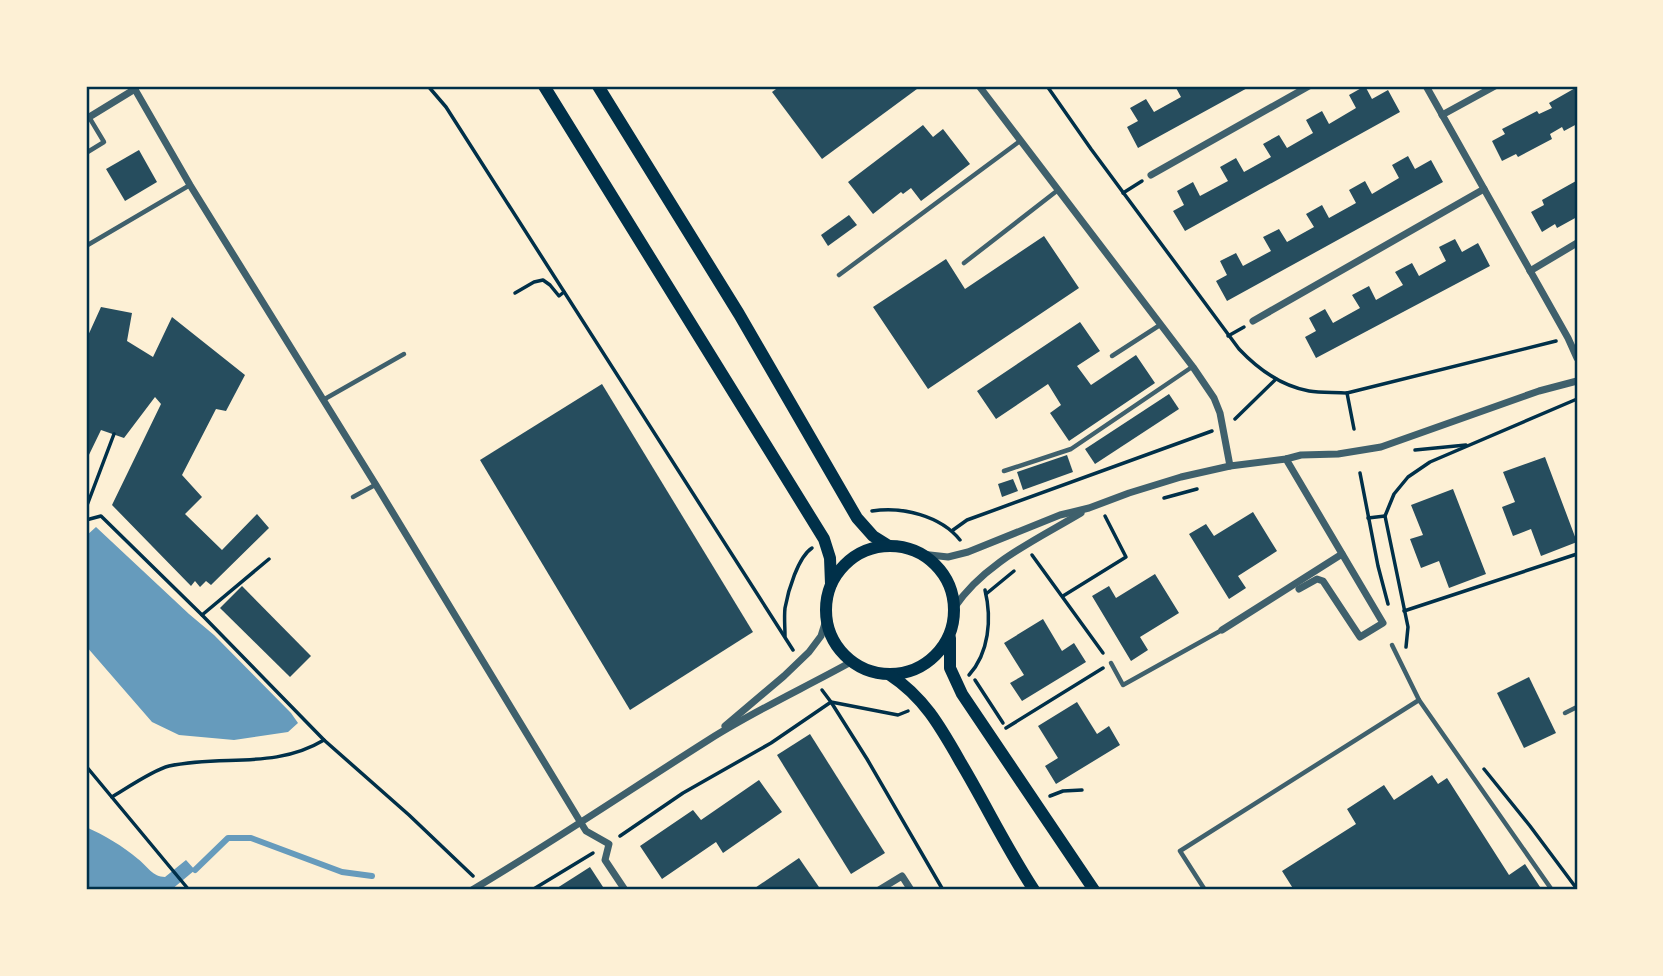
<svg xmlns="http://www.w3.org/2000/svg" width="1663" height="976" font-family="Rubik,sans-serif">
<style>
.water{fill:#669bbc}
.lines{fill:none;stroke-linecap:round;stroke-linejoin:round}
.stream{stroke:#669bbc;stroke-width:6}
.building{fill:#264d5e}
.path{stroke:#003049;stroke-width:3.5}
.service{stroke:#3f606c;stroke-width:4.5}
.minor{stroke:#3f606c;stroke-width:7}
.secondary{stroke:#003049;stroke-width:12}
.neatline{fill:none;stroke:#003049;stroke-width:2.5}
</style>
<rect width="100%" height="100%" fill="#fdf0d5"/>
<g class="water">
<polygon points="96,527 189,614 214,635 291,713 298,723 288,732 234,740 179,735 152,722 86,646 86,536"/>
<path d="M86 827C104 835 123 846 138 859 147 866 153 877 165 877L186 860 195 870 171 890H86Z"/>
</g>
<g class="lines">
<polyline class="stream" points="195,870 228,838 251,838 342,872 372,876"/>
</g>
<g class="building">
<polygon points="780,86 921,86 822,159 772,92"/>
<polygon points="1175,86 1196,86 1197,88 1202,86 1251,86 1138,148 1127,127 1138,121 1130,108 1146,99 1154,112 1181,97"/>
<polygon points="1365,86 1372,99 1388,90 1400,112 1185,231 1173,211 1184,205 1177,191 1193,182 1200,196 1228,181 1220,167 1236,158 1244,172 1271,157 1263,144 1279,135 1287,148 1313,133 1306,120 1322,111 1329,124 1356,108 1349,95"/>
<polygon points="1577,87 1577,124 1564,131 1562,127 1550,134 1552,139 1518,157 1516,154 1502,161 1492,141 1505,134 1502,129 1537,111 1539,114 1552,108 1549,103"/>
<polygon points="923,125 933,137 943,129 970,164 921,201 911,188 903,194 901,192 873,214 848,182"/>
<polygon points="139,150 157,182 125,201 106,169"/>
<polygon points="1408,156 1415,169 1431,160 1443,182 1227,301 1216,281 1227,275 1220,261 1236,253 1243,266 1271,251 1263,237 1279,229 1287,242 1314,227 1306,214 1322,205 1329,218 1356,203 1349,190 1365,181 1372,194 1399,178 1392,165"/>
<polygon points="1576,181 1577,184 1577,217 1557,228 1555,224 1542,232 1531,212 1544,205 1542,200"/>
<polygon points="849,215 857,225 828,246 821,235"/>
<polygon points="1044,236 1079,288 928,389 873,307 946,259 965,289"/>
<polygon points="1455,239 1462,252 1478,243 1490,266 1316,358 1305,337 1316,331 1309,318 1325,309 1333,323 1360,308 1352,295 1369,286 1376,300 1392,291 1403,285 1395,272 1412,263 1419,276 1446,261 1439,247"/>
<polygon points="101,307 132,313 127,341 153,357 172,317 245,375 226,411 216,409 182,475 202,497 185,514 222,550 257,514 269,528 211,585 206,581 200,587 195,581 191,586 112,505 161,404 155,397 124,438 101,430 86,461 86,340"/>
<polygon points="1080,322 1100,351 1077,366 1091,385 1136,355 1155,383 1069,441 1050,413 1061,405 1048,384 996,419 977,391"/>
<polygon points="602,384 753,632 630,710 480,460"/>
<polygon points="1169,394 1179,409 1095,464 1085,449"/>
<polygon points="1067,455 1073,472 1023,490 1017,472"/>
<polygon points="1545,457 1577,542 1541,556 1531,529 1513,536 1502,507 1515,502 1503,472"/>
<polygon points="1013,479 1018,491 1002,497 998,484"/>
<polygon points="1453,489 1486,574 1449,588 1439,561 1421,568 1410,539 1423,535 1411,505"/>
<polygon points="1253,512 1277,551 1238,576 1246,588 1229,599 1189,534 1206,524 1214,536"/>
<polygon points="1155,574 1179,613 1140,637 1148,650 1131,661 1092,596 1109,586 1116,598"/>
<polygon points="242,586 311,656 290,677 220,608"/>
<polygon points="1043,619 1062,651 1074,643 1086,662 1022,701 1010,683 1024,675 1004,643"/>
<polygon points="1529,677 1556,733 1524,748 1497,693"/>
<polygon points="1077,702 1097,734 1109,726 1120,745 1056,784 1045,766 1058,758 1038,726"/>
<polygon points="810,734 885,853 851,874 777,755"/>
<polygon points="1432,775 1438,784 1447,778 1509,875 1525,864 1542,890 1294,890 1282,871 1356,824 1347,809 1384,785 1394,800"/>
<polygon points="759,780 782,812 723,853 716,842 662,879 640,846 693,810 701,820"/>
<polygon points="799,858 821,890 752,890"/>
<polygon points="590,867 605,890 554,890"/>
</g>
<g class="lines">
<g class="path">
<polyline points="428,86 446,107 793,650"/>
<path d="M1047 86 1091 149 1239 349C1258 369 1281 386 1309 391 1321 393 1335 392 1347 393L1354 429"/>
<polyline points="1123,193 1142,181"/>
<polyline points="515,293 534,282 543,280 550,285 559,296 564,292"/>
<polyline points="1228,336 1244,327"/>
<polyline points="1347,393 1556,341"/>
<polyline points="1235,419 1276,379"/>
<polyline points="1415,450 1466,445"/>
<polyline points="1360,473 1378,566 1388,604"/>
<polyline points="1164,498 1197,489"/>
<polyline points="86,508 114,434"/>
<path d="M872 511C902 506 941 516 960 540"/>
<polyline points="1368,518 1385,516"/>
<polyline points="86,520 101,516 202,615 324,740 409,815 473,876"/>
<polyline points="953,530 967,520 1212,431"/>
<polyline points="1032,555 1103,653"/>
<polyline points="986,594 1014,571"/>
<polyline points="1063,596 1126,557 1105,516"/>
<polyline points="1404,611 1577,554"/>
<polyline points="202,615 269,559"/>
<path d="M785 636C785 627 784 617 785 608 788 591 798 557 812 548"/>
<polyline points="1406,647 1408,627 1385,516 1394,494 1408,477 1430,462 1577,399"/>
<path d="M969 675C989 653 992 619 985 590"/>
<polyline points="975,680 1003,723"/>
<polyline points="822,690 831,702 898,715 908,711"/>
<polyline points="1006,728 1103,668"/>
<polyline points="86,766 189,890"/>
<polyline points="1484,769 1530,826 1577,889"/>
<polyline points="1050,796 1063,791 1082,790"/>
<path d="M112 797C127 788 153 770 169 766 222 754 274 770 324 740"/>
<polyline points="620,836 683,793 771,743 831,702 867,759 943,890"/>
<polyline points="532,890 593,853"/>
</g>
<g class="service">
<polyline points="86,153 104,142 89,117"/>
<polyline points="86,246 190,185"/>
<polyline points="964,263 1058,190"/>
<polyline points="839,275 1020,141"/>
<polyline points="1112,356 1160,325"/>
<polyline points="323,400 404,354"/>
<polyline points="1004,471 1071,449 1192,367"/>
<polyline points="353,497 375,485"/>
<polyline points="1392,645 1419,700"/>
<polyline points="1111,663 1123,685 1222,630"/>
<polyline points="1565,713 1577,707"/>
<polyline points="1205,890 1180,851 1419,700 1552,890"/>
</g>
<g class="minor">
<polyline points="133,86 190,185 376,485 581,823 586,831 609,844 605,860 625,890"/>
<polyline points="979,86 1193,367 1214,398 1220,413 1230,466"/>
<polyline points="1426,86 1568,338 1577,358"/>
<polyline points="1442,115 1495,86"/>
<polyline points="86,119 135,89"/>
<polyline points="1151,175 1309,86"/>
<polyline points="1530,271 1577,243"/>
<polyline points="1253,321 1484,189"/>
<polyline points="1286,459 1383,623 1360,637 1323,581 1317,579 1299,589"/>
<polyline points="921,554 948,557 968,552 1060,515 1089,508 1129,493 1181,477 1230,466 1286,459 1301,455 1338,454 1381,447 1539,391 1577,381"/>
<path d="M954 608C984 563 1036 540 1081 513"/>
<polyline points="1222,630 1342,554"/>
<polyline points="725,726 784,676 809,652 821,636 826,620"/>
<path d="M472 890C553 842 631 789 710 739 756 710 804 688 851 662"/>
<polyline points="879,890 902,876 911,890"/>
</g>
<g class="secondary">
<polyline points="544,86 824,539 830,558 831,584"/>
<polyline points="598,86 739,314 857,518 873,536 889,546"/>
<circle cx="890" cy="610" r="64"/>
<polyline points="950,638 950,668 962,694 1094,890"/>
<path d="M890 675C924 697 941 728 961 763 986 805 1007 849 1034 890"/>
</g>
</g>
<rect width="1663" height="976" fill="none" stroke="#fdf0d5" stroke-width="175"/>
<rect x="88" y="88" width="1488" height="800" class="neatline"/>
</svg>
